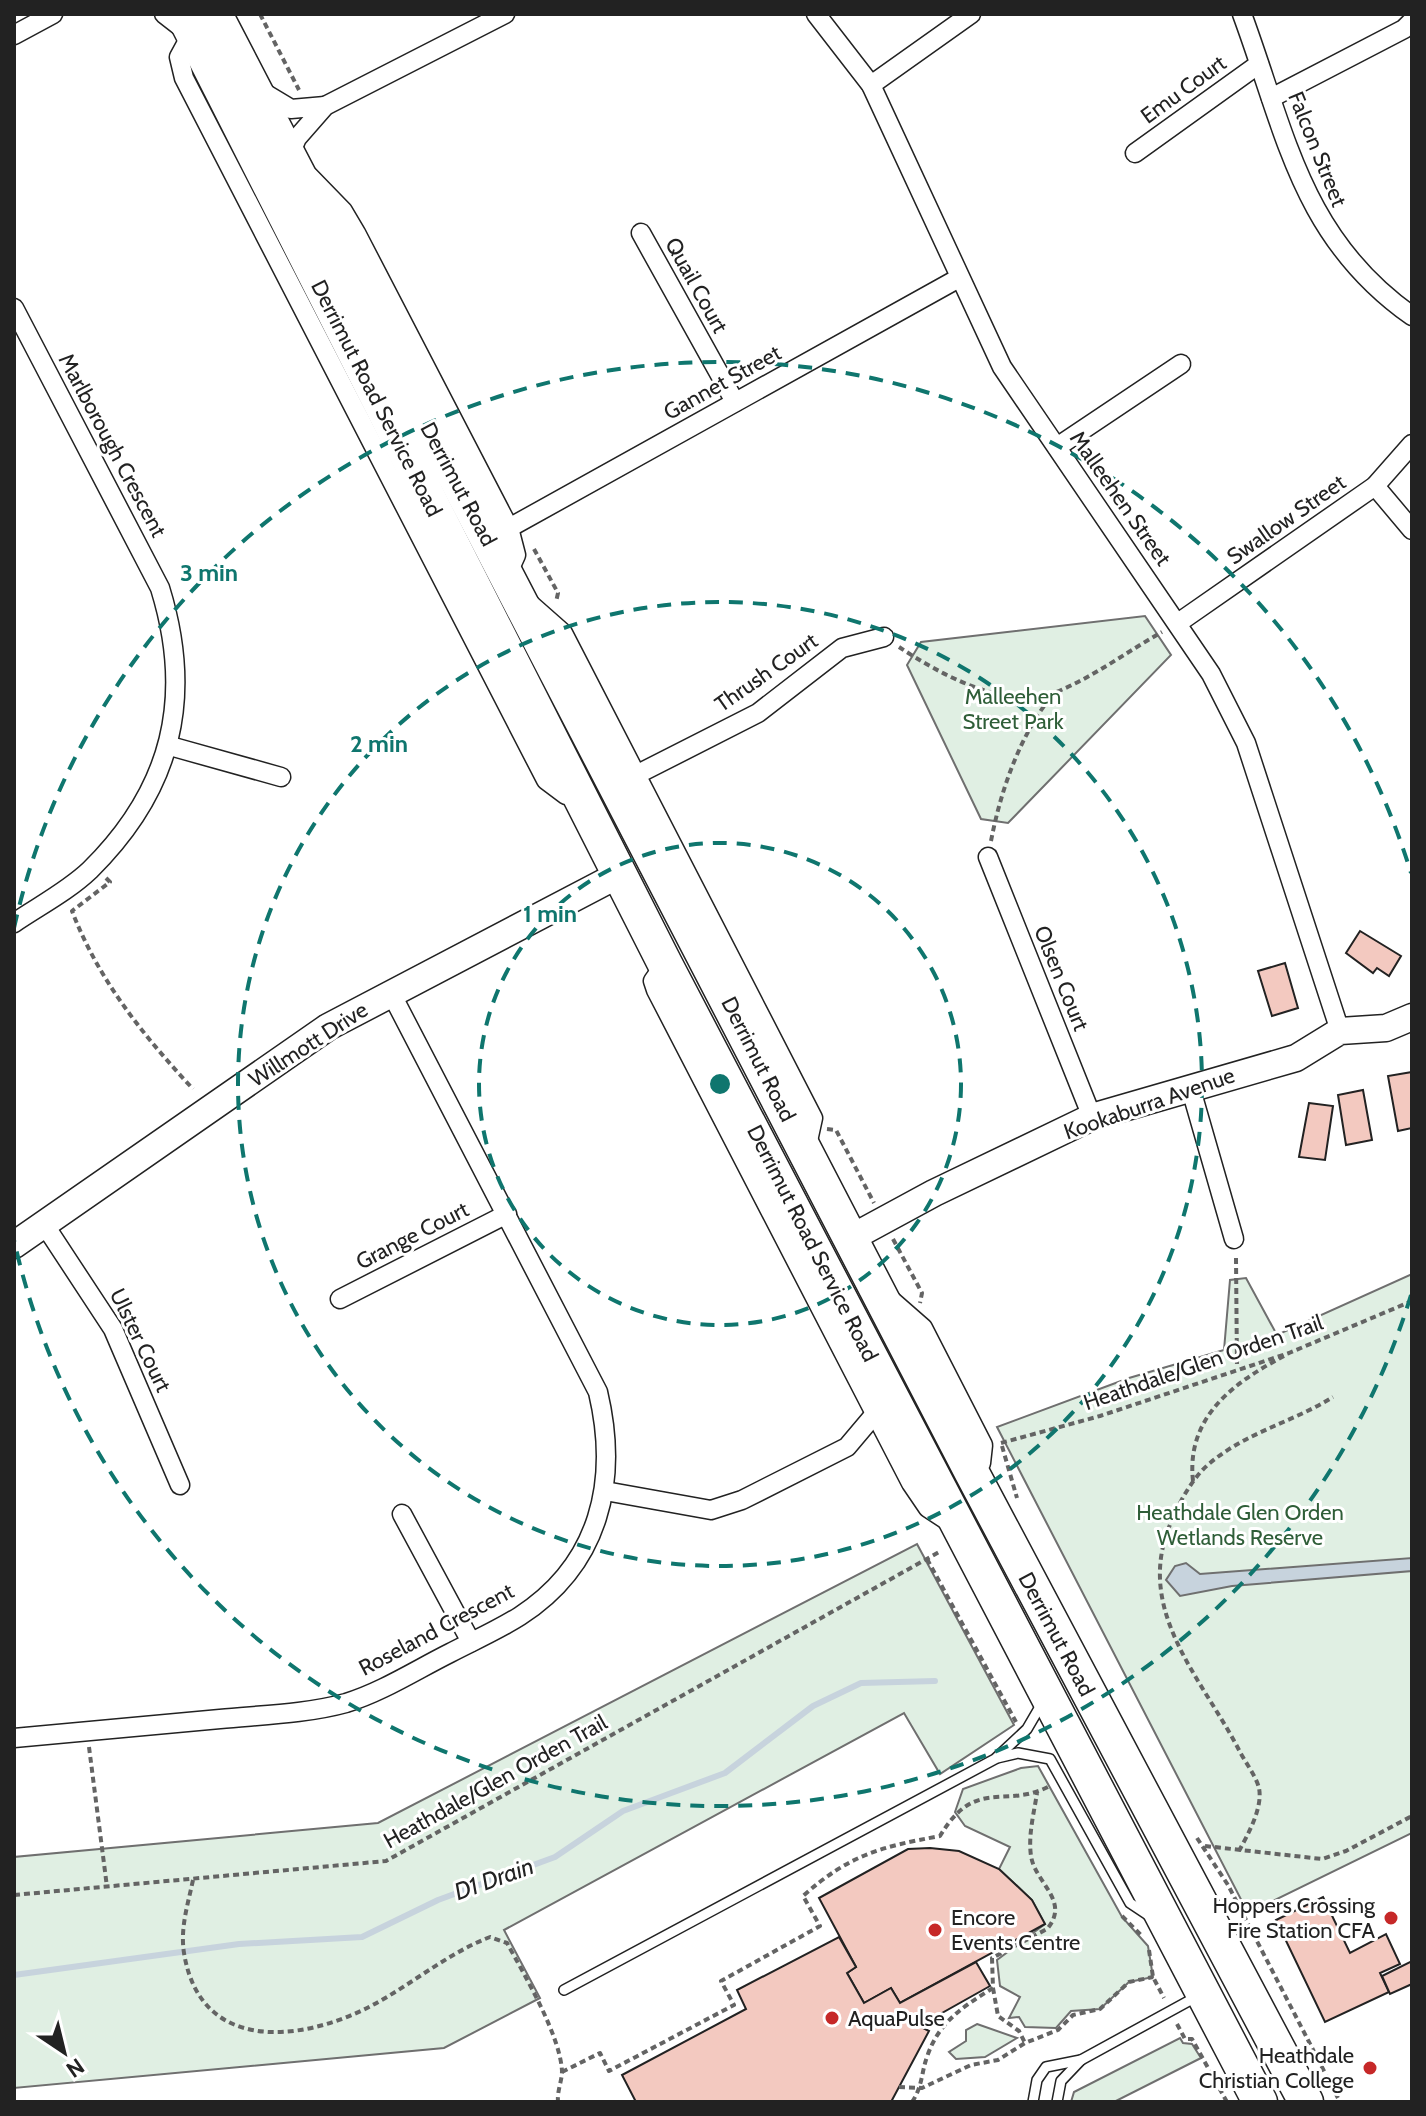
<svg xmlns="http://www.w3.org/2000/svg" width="1426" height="2116" font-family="Cabin,sans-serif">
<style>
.green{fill:#e0efe3;stroke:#6f6f6f;stroke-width:2}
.water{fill:#c7d3dd;stroke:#6f6f6f;stroke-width:2}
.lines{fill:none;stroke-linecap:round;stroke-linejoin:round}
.stream{stroke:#c7d3dd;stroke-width:6}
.building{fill:#f3c9c0;stroke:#222;stroke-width:2}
.lane-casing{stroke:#222;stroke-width:12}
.street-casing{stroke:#222;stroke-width:21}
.secondary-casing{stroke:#222;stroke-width:29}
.highway-casing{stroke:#222;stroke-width:37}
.path{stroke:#646464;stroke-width:4;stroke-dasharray:6 4;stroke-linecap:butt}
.lane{stroke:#fff;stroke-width:9}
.street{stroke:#fff;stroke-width:18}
.secondary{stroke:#fff;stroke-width:26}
.highway{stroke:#fff;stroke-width:34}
.ring{fill:none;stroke:#0f766e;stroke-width:4;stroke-dasharray:14 10}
.poi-dot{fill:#c62828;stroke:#fff;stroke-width:3}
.labels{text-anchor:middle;stroke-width:6;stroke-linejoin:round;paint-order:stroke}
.street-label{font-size:22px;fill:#222;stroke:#fff}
.park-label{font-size:22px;fill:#2f5e38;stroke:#fff}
.poi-label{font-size:22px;fill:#222;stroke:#fff;text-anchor:end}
.water-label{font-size:24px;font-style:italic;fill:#222;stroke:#fff}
.centre{fill:#0f766e;stroke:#fff;stroke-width:4}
.ring-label{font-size:24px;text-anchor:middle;font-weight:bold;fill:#0f766e;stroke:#fff;stroke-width:6;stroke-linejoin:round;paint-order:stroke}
</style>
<rect width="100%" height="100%" fill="#fff"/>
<g class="green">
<polygon points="1145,616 1171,655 1008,823 981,819 907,665 921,642"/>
<polygon points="1412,1274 1412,1833 1248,1913 997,1427 1129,1378 1224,1350 1230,1280 1246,1278 1277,1335"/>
<polygon points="917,1544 1014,1725 940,1774 904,1713 504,1930 540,1998 444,2048 14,2088 14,1857 378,1823"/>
<polygon points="1038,1766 1122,1917 1148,1946 1153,1977 1129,1982 1100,2009 1071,2011 1056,2028 1025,2027 1019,2017 1009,2018 1020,1997 1000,1986 997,1960 1045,1924 1032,1900 999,1869 1010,1847 965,1826 955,1812 963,1789 1021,1768"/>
<polygon points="977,2024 1017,2038 985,2057 956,2059 949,2052 966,2041 966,2030"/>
<polygon points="1180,2038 1183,2043 1192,2044 1201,2058 1114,2102 1071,2102 1074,2092"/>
</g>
<polygon class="water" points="1412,1558 1412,1571 1232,1586 1180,1596 1166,1580 1175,1566 1186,1563 1200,1574"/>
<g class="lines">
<polyline class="stream" points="14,1975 239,1944 362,1937 438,1900 555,1857 623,1811 725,1773 813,1706 861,1683 935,1681"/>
</g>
<g class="building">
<polygon points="1360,931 1401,956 1389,976 1377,968 1373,973 1346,953"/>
<polygon points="1285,963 1298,1008 1272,1016 1258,971"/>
<polygon points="1412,1072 1412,1128 1398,1131 1388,1076"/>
<polygon points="1363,1090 1372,1140 1346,1145 1338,1095"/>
<polygon points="1309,1103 1333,1106 1325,1160 1299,1157"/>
<polygon points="930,1848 959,1851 999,1869 1032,1900 1045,1924 900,2003 891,1988 864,2003 847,1973 856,1967 819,1898 908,1849"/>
<polygon points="1323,1897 1350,1953 1386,1934 1400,1964 1380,1973 1389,1992 1325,2022 1276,1920"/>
<polygon points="839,1937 856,1967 847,1973 864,2003 891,1988 900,2003 976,1962 990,1986 919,2026 929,2031 891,2102 636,2102 622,2075 746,2009 737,1990"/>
<polygon points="1412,1961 1412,1984 1390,1994 1382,1976"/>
</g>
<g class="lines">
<defs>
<g id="lane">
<polyline points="997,1758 1018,1753 1050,1759 1130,1903 1148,1915"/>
<polyline points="564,1990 995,1759 1027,1729 1041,1705"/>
<polyline points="1033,2102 1037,2080 1046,2067 1081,2060 1196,1997"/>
<polyline points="1057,2102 1061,2081 1081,2060"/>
</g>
<g id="street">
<polyline points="164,14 191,35 179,57 184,78 546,780 566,795 578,794"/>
<polyline points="816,14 871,85 1002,367 1211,674 1246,743 1340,1031"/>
<path d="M1242 14C1286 133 1301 238 1412 316"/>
<polyline points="14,35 53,14"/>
<polyline points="871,85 971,14"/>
<polyline points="261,91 291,109 325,106"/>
<polyline points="1271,98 1404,29 1412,21"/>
<polyline points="1135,153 1259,64"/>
<polyline points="289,157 297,138 325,106 505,14"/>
<polyline points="309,176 343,211 356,233 509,528 516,555 507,575"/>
<polyline points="641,233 735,402"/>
<path d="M14 308 160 588C194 698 172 789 90 870 68 891 39 906 14 923"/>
<polyline points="1057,447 1181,364"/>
<polyline points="1375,486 1412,530"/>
<polyline points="509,528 959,278"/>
<polyline points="529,603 563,633 813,1118 806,1150"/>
<polyline points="1178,623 1375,486 1412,444"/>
<polyline points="170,746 281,777"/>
<polyline points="636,775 758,713 842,648 884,637"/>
<polyline points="988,857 1092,1117"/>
<polyline points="665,964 653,981 656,990 911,1483 928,1508 951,1523"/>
<polyline points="1190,1086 1234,1239"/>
<polyline points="44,1224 113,1329 180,1485"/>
<polyline points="340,1299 507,1214"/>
<polyline points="891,1300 923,1328 983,1445 981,1463 972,1473"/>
<polyline points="605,1491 711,1510 742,1500 847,1447 874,1415"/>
<polyline points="402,1514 471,1642"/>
<path d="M14 1738C83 1732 151 1725 220 1719 261 1715 306 1714 346 1703 382 1692 416 1670 450 1653 473 1641 498 1630 520 1616 600 1564 619 1481 598 1392L391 993"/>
</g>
<g id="secondary">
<polyline points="851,1238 934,1193 1092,1117 1296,1058 1340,1031 1386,1028 1412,1017"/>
<polyline points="14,1245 328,1027 620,874"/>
</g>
<g id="highway">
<polyline points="183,14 665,964 1260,2102"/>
<polyline points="215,14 972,1473 1306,2102"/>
</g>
</defs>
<use href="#lane" class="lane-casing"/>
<use href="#street" class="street-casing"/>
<use href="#secondary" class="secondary-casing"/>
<use href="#highway" class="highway-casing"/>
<g class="path">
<polyline points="260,14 299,90"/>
<polyline points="534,549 558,593 556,602"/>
<path d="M899 647C938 673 1006 711 1054 693 1092 678 1128 651 1162 632"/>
<path d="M991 841C1001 789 1020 735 1053 694"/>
<path d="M106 878 110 882 72 911C99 981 143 1035 193 1089"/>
<polyline points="827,1129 836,1130 874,1203"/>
<polyline points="893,1239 922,1293 920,1303"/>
<polyline points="1236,1258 1237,1367"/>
<polyline points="1001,1443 1100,1416 1289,1353 1412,1301"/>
<polyline points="1002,1446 1017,1498"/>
<path d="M1193 1481C1186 1417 1233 1383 1284 1356"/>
<polyline points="927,1559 1016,1722"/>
<polyline points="89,1747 107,1887"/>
<polyline points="1197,1838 1228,1885 1340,2102"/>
<polyline points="1205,1846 1322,1859 1346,1851 1412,1816"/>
<path d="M1239 1851C1248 1834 1263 1808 1259 1788 1256 1776 1245 1762 1239 1750 1200 1675 1131 1607 1173 1518 1181 1499 1194 1476 1210 1463 1247 1432 1293 1422 1333 1397"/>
<path d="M193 1880C188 1904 180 1928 184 1953 200 2052 298 2043 369 2007 410 1986 446 1954 490 1937L507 1943C525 1976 560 2035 562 2071 562 2081 557 2091 558 2102"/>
<polyline points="14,1895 386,1861 941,1551"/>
<polyline points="1122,1916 1141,1935"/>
<polyline points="1149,1950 1153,1977 1164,1998"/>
<polyline points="993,1988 998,2016 1019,2031 1025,2043"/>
<polyline points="1177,2024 1185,2039 1192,2039 1227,2102"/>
<path d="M562 2072 600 2053 609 2071 734 2005 721 1981 820 1926 803 1896C849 1855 880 1847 940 1836 976 1776 1004 1810 1050 1786"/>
<polyline points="899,2087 922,2088 971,2065 998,2060 1025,2043 1058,2030 1073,2015 1100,2009 1129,1982 1153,1977"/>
<path d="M912 2102C923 2086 921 2072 928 2054 940 2021 964 2006 993 1988L992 1958 1047 1929C1071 1901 1035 1883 1031 1856 1028 1835 1034 1813 1037 1793"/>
</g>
<use href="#lane" class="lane"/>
<use href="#street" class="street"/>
<use href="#secondary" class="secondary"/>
<use href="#highway" class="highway"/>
</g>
<g class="ring">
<circle cx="720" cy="1084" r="241"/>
<circle cx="720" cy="1084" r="482"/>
<path d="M1411 1295A723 723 0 0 1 14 1240M14 928A723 723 0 0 1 1411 873"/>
</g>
<g class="poi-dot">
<circle cx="1391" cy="1918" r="8"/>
<circle cx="935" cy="1930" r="8"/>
<circle cx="832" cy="2018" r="8"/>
<circle cx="1370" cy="2068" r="8"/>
</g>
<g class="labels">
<g class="street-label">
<text transform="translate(1183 89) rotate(-36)" y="8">Emu Court</text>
<text transform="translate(1318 149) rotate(68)" y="8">Falcon Street</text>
<text transform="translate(697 285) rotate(61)" y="8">Quail Court</text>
<text transform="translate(722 382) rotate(-29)" y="8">Gannet Street</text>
<text transform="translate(377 398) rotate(63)" y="8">Derrimut Road Service Road</text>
<text transform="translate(113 445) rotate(62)" y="8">Marlborough Crescent</text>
<text transform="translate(459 484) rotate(62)" y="8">Derrimut Road</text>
<text transform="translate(1121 498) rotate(55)" y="8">Malleehen Street</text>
<text transform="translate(1286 519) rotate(-35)" y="8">Swallow Street</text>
<text transform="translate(766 672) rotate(-35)" y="8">Thrush Court</text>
<text transform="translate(1062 978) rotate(68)" y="8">Olsen Court</text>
<text transform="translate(308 1044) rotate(-33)" y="8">Willmott Drive</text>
<text transform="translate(759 1059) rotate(63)" y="8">Derrimut Road</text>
<text transform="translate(1149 1103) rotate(-19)" y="8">Kookaburra Avenue</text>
<text transform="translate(412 1235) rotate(-27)" y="8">Grange Court</text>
<text transform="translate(813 1243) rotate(63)" y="8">Derrimut Road Service Road</text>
<text transform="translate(141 1340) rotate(64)" y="8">Ulster Court</text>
<text transform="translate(1203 1362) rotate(-19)" y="8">Heathdale/Glen Orden Trail</text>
<text transform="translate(436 1629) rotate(-28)" y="8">Roseland Crescent</text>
<text transform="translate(1057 1634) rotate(62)" y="8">Derrimut Road</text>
<text transform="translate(495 1781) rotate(-29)" y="8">Heathdale/Glen Orden Trail</text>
</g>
<g class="park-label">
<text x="1013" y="704">Malleehen<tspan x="1013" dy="25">Street Park</tspan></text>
<text x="1240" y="1520">Heathdale Glen Orden<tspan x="1240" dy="25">Wetlands Reserve</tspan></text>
</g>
<g class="poi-label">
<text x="1375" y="1913">Hoppers Crossing<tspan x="1375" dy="25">Fire Station CFA</tspan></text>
<text x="951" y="1925" text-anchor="start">Encore<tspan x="951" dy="25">Events Centre</tspan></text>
<text x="848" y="2026" text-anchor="start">AquaPulse</text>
<text x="1354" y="2063">Heathdale<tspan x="1354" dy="25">Christian College</tspan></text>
</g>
<g class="water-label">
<text transform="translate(494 1879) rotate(-20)" y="8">D1 Drain</text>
</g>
</g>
<circle cx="720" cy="1084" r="12" class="centre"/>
<g class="ring-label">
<text x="209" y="581">3 min</text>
<text x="379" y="752">2 min</text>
<text x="550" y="922">1 min</text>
</g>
<rect width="1426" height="2116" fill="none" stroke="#222222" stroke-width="32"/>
<g transform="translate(64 2052) rotate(145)" stroke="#ffffff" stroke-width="6" paint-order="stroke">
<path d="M0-6L14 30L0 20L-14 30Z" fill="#222222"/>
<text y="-12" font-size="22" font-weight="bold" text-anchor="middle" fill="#222222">N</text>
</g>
</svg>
